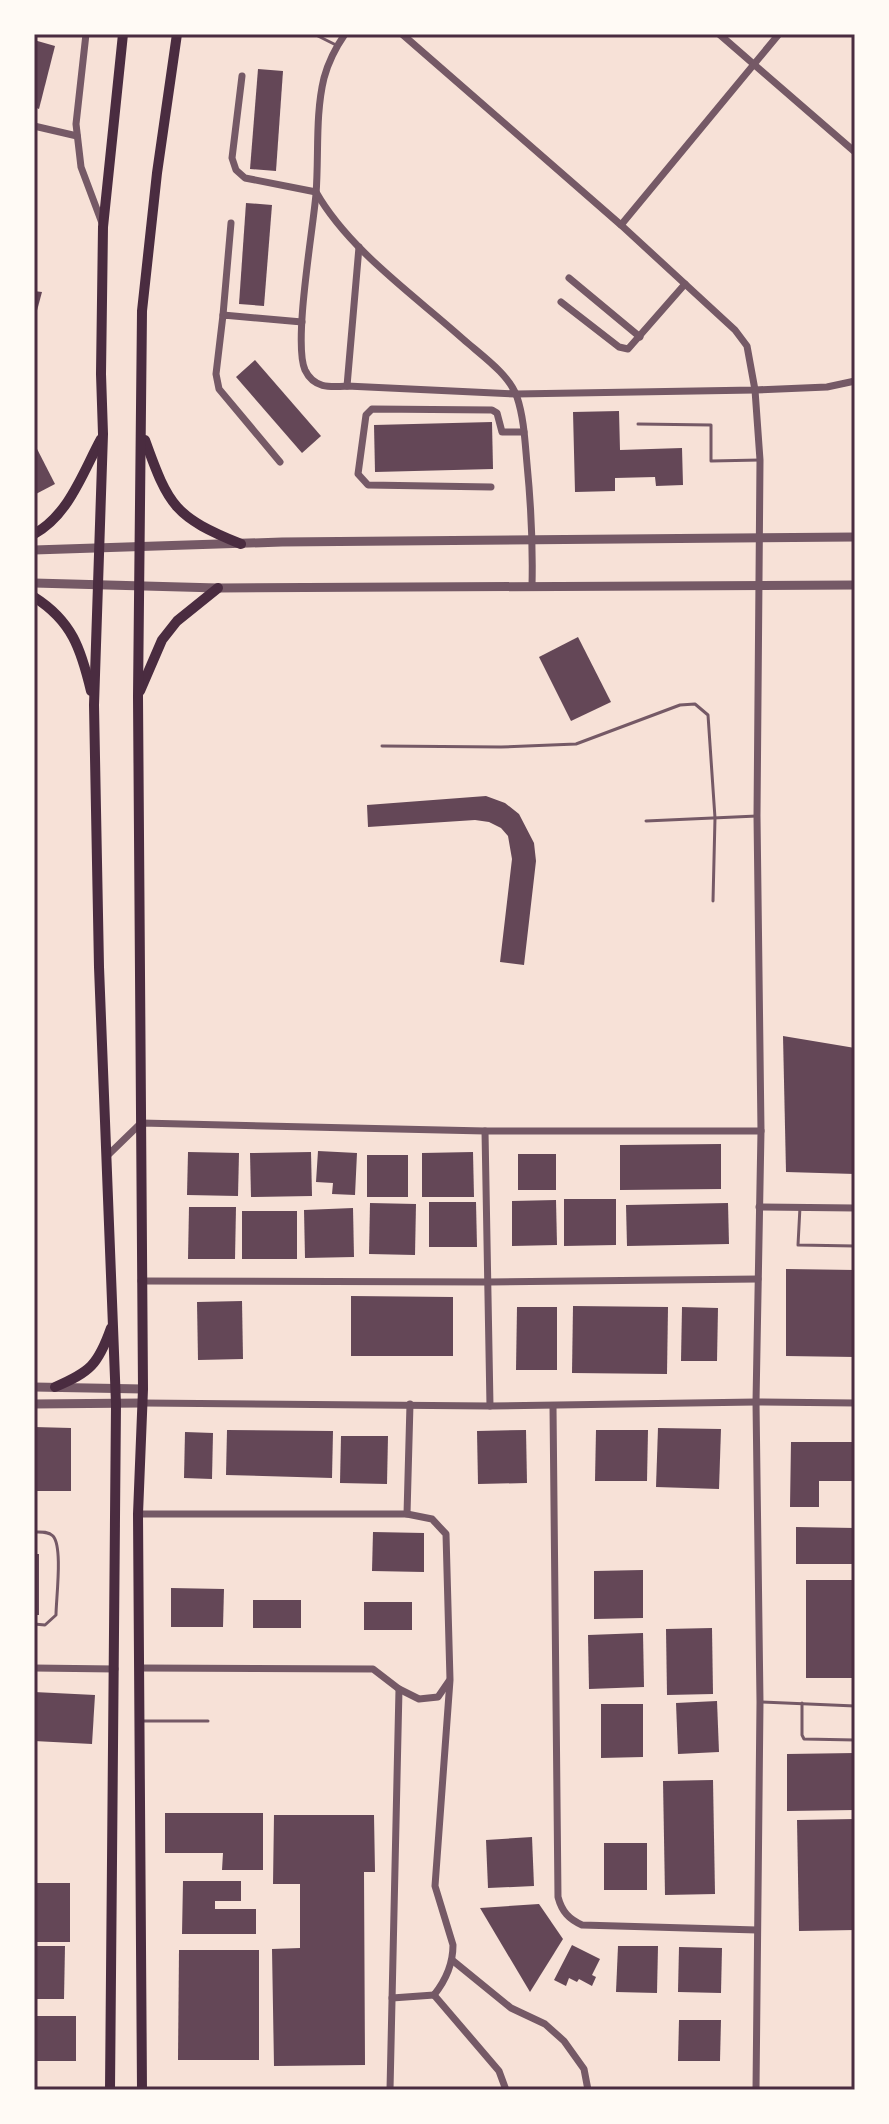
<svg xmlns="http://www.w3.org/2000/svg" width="889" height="2124" font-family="Inter,sans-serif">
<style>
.building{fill:#644757}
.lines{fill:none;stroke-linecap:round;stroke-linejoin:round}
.service{stroke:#755966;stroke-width:3}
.minor{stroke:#755966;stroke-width:7}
.tertiary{stroke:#755966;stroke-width:9}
.secondary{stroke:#4a2c40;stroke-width:10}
.neatline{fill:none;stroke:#4a2c40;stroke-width:3}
</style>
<rect width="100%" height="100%" fill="#f7e1d7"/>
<g class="building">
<polygon points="34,40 55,46 39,109 34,107"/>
<polygon points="258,69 283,71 276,171 250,169"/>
<polygon points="246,203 272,205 264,306 239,304"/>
<polygon points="34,291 42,292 35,318 34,318"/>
<polygon points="255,360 321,436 302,453 236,377"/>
<polygon points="619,411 620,450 682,448 683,485 656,486 655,477 615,478 615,491 575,492 573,412"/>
<polygon points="492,422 493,469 375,472 374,425"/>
<polygon points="34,443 55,484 34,495"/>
<polygon points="578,637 611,702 571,721 539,657"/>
<polygon points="486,796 505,803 519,814 534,843 536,861 524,965 500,962 512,859 508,836 501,828 489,822 475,820 368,827 367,805"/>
<polygon points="783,1036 855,1048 855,1174 786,1172"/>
<polygon points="721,1144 721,1189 620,1190 620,1145"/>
<polygon points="318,1151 357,1153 355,1195 332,1194 333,1183 316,1182"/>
<polygon points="188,1152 239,1153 238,1196 187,1195"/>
<polygon points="311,1152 312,1196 251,1197 250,1153"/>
<polygon points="473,1152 474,1197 422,1197 422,1153"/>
<rect x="518" y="1154" width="38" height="36"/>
<rect x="367" y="1155" width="41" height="42"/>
<polygon points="564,1199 616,1199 616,1245 564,1246"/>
<polygon points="556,1200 557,1245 512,1246 512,1201"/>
<polygon points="429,1202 476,1202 477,1247 429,1247"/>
<polygon points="370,1203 416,1204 415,1255 369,1254"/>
<polygon points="728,1203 729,1244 627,1246 626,1205"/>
<polygon points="189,1207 236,1207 235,1259 188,1259"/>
<polygon points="353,1208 354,1257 305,1258 304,1210"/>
<rect x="242" y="1211" width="55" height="48"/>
<polygon points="786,1269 855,1270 855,1357 786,1356"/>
<polygon points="351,1296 453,1297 453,1356 351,1356"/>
<polygon points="242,1301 243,1359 198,1360 197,1302"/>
<polygon points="573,1306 668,1307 667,1374 572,1373"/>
<polygon points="517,1307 557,1307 557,1370 516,1370"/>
<polygon points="682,1307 718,1308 717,1361 681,1361"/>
<polygon points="34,1427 71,1428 71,1491 34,1491"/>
<polygon points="658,1428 721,1429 719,1489 656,1487"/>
<polygon points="227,1430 333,1431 332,1478 226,1475"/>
<polygon points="526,1430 527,1483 478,1484 477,1431"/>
<polygon points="596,1430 648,1430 647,1481 595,1481"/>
<polygon points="185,1432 213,1433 212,1479 184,1478"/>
<polygon points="341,1436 388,1436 387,1484 340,1483"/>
<polygon points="791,1442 855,1442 855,1481 819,1481 819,1507 790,1507"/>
<polygon points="796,1527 855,1528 855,1564 796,1564"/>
<polygon points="373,1532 424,1533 424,1572 372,1571"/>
<rect x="34" y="1554" width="5" height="61"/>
<polygon points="643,1570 643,1618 594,1619 594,1571"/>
<rect x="806" y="1580" width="49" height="98"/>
<polygon points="171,1588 224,1589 223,1627 171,1627"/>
<rect x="253" y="1600" width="48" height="28"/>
<rect x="364" y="1602" width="48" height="28"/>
<polygon points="712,1628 713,1694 667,1695 666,1629"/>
<polygon points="643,1633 644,1687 589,1689 588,1635"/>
<polygon points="34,1692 95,1695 92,1744 34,1741"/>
<polygon points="717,1701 719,1752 678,1754 676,1703"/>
<polygon points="601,1704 643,1704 643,1757 601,1758"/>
<polygon points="855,1753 855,1810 787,1811 787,1754"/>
<polygon points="713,1780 715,1894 665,1895 663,1781"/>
<polygon points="165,1813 263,1813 263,1870 222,1870 223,1853 165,1853"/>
<polygon points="274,1815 374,1815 375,1872 364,1872 365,2065 274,2066 272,1949 300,1948 300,1884 273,1884"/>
<polygon points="855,1819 855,1930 799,1931 797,1820"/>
<polygon points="532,1837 534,1886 488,1888 486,1840"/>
<rect x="604" y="1843" width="43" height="47"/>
<polygon points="183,1881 241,1881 241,1901 215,1901 215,1909 256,1909 256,1934 182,1934"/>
<rect x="34" y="1883" width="36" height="59"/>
<polygon points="539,1904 563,1939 530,1992 480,1908"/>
<polygon points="572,1945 600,1959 592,1975 596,1977 592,1986 579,1979 577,1982 569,1978 566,1986 554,1980"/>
<polygon points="34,1946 65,1946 64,1999 34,1999"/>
<polygon points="618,1946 658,1946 657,1993 616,1992"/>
<polygon points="679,1947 722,1948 721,1993 678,1992"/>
<polygon points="179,1950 259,1950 259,2060 178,2060"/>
<rect x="34" y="2016" width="42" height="45"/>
<polygon points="679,2020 721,2020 720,2061 678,2061"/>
</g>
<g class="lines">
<g class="service">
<polyline points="314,34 336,45"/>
<polyline points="638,424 711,425 711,461 760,460"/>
<polyline points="382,746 501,747 576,744 680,705 695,704 708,715 715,818 713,901"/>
<polyline points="646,821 757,816"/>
<polyline points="800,1207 798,1245 855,1246"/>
<path d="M34 1532C40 1532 48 1531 53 1536 63 1547 56 1599 56 1615L45 1625 34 1624"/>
<polyline points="760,1702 855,1706"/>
<polyline points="802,1703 802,1735 804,1739 855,1740"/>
<polyline points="141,1721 208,1721"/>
</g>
<g class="minor">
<polyline points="86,34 76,124 81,167 102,223"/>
<path d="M345 34C336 47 328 63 324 78 315 115 319 156 316 194 313 230 293 343 305 370 314 389 331 387 347 386L516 394 755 390 827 387 855 381"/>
<polyline points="402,34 621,225 735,330 747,346 755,390 760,460 757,816 761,1131 756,1402 760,1702 756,2090"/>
<polyline points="719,34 855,152"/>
<path d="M242 76 232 158 236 170 245 178 316 192C349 250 414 295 463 339 481 355 509 374 517 397 524 418 525 442 527 464 531 505 533 545 532 586"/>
<polyline points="34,126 77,136"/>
<polyline points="621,225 779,34"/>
<polyline points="569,278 640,337"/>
<polyline points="561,302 619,347 628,349 685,284"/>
<polyline points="223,315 231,223"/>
<polyline points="347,386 359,247"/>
<polyline points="280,462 219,389 216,374 223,315 302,322"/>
<polyline points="491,487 368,485 358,474 366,415 372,409 492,410 497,413 502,432 524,432"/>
<polyline points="485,1131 490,1406"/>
<polyline points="107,1156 141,1123 485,1131 761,1131"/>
<polyline points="759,1207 855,1208"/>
<polyline points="141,1281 489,1282 758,1279"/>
<polyline points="143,1403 490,1406 756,1402 855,1403"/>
<path d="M553 1406 558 1897C562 1912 569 1919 582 1925L757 1930"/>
<path d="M138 1514H407L432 1519 446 1534 450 1680 435 1886 453 1945C453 1964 446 1980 434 1995"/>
<polyline points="407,1514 410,1404"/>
<polyline points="34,1668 115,1669"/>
<polyline points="141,1668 373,1669 399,1689 390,2090"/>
<polyline points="399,1689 419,1699 438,1697 449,1681"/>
<polyline points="452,1960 511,2008 545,2024 564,2041 584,2069 588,2090"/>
<polyline points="434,1995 499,2071 506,2090"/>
<polyline points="392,1998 434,1995"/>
</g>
<g class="tertiary">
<polyline points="34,550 282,542 855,537"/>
<polyline points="34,583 218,588 855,585"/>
<polyline points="34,1387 143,1389"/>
<polyline points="34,1404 143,1403"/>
</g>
<g class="secondary">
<path d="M145 440C169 507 175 517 241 544"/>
<path d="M34 534C69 515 83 472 101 439"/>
<path d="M34 597C72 621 81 649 91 691"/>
<polyline points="140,691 162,640 177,621 218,588"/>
<path d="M55 1387C90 1372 98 1365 111 1328"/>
<polyline points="110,2090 116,1404 99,967 94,705 103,434 101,374 103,227 123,34"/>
<polyline points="142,2090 138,1514 143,1389 138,697 142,311 157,173 177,34"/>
</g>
</g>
<rect width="889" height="2124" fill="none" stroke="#fffaf5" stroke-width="72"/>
<rect x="36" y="36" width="817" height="2052" class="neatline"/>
</svg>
